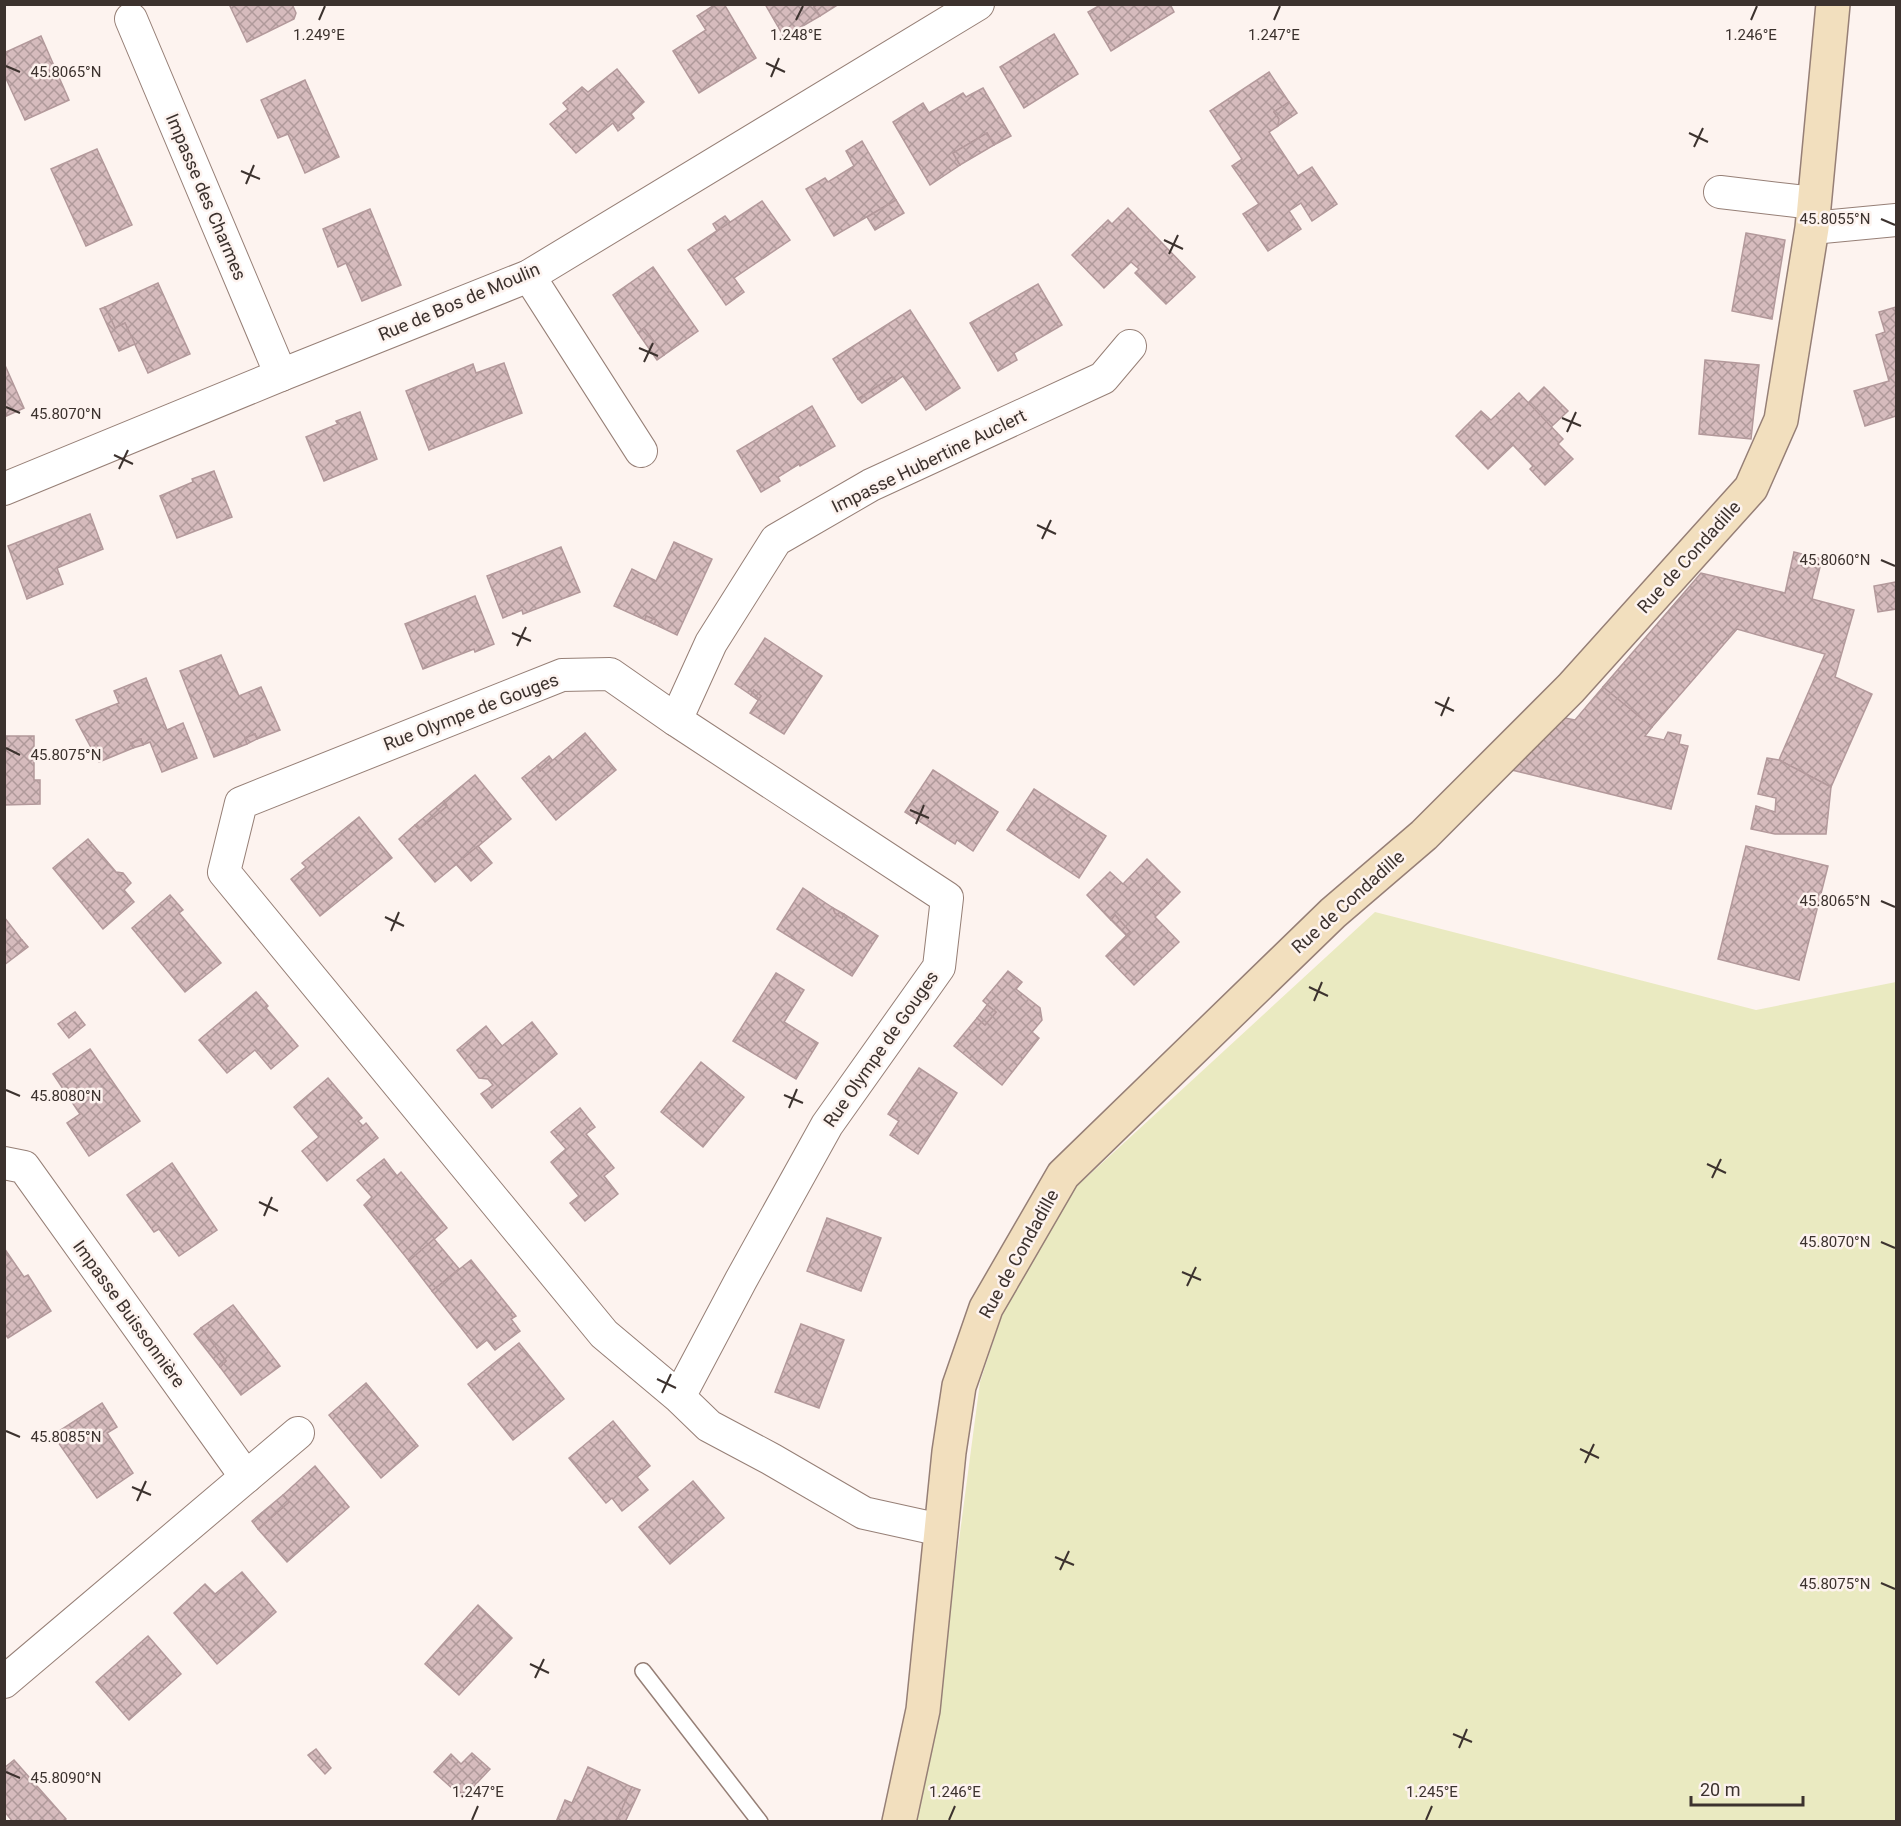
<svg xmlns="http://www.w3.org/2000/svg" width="1901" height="1826" font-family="Roboto,sans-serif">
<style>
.green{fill:#eaeac1}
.building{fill:url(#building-cross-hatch);stroke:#b3999b;stroke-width:1.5}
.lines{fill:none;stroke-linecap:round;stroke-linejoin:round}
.lane-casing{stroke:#967f76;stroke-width:18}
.street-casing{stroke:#967f76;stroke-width:34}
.secondary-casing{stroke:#967f76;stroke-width:36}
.lane{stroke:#fff;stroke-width:15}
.street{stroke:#fff;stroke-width:32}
.secondary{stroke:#f2dfbe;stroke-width:33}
.ticks{fill:none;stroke:#3c322e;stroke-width:2}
.labels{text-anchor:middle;stroke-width:5;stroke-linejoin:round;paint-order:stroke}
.street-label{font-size:18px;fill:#3c322e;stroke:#fdf3ef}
.ticks-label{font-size:15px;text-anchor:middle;fill:#3c322e;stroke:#fdf3ef;stroke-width:5;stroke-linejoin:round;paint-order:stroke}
</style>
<defs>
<pattern id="building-cross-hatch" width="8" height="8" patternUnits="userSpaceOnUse" patternTransform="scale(1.5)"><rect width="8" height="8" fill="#d6bbbd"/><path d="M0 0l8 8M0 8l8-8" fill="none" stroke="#af999a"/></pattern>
</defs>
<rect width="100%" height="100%" fill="#fdf3ef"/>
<polygon class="green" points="1375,912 1756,1010 1896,982 1896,1821 912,1822 936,1714 980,1382 1008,1297 1063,1199"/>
<g class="building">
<polygon points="229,4 292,4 296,13 294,19 247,42"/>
<polygon points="716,4 724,4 756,58 699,93 673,51 706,30 697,16"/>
<polygon points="765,4 818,4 814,7 820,16 784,37"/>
<polygon points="818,4 839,4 820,16 814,7"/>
<polygon points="1102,4 1170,4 1174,12 1111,51 1088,12"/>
<polygon points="1054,34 1078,74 1024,108 1000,67"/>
<polygon points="41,36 69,100 25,120 4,74 4,53"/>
<polygon points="617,69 644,102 631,114 634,118 618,131 613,123 576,153 550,124 568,109 563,103 582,87 588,92"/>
<polygon points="1269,72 1289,102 1274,112 1279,119 1278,126 1269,132 1298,176 1312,167 1337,204 1312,221 1301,203 1289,211 1301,229 1268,251 1243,214 1259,204 1232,166 1242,159 1210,111"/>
<polygon points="305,80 339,157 305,173 288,134 278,138 261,100"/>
<polygon points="983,88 1011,136 994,145 987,133 953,153 960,165 930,185 893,122 923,103 929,113 963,93 966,97"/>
<polygon points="1289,102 1297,113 1278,126 1279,119 1274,112"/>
<polygon points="987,133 994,145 960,165 953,153"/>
<polygon points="862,141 896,200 834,236 806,189 825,178 828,182 854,166 846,151"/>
<polygon points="97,149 132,225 86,246 51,169"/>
<polygon points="896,200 904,213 875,230 867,217"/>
<polygon points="762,201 790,240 734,278 744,292 726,305 688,250"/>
<polygon points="1128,208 1195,277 1166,304 1135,273 1139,269 1131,262 1104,288 1072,255 1108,220 1112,224"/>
<polygon points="370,209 401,285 362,301 346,263 338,267 323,229"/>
<polygon points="725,216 730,222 717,231 713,224"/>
<polygon points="1746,233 1785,240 1772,319 1732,311"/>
<polygon points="653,267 698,331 664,355 644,328 638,333 613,295"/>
<polygon points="158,283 190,354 148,373 125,323 115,328 105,307"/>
<polygon points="1038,284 1062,325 1014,353 1017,360 998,371 970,323"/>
<polygon points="105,307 115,328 125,323 135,344 119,351 100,309"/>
<polygon points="1896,307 1896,416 1865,426 1854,391 1889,381 1876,335 1885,332 1879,312"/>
<polygon points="910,310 960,388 926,410 903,376 896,381 892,377 858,399 833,359"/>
<polygon points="644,328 664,355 657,360 638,333"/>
<polygon points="1705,360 1759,365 1751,439 1699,434"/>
<polygon points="4,363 24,408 4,417"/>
<polygon points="504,363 522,413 429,450 406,391 473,364 476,373"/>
<polygon points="892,377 896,381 862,403 858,399"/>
<polygon points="1544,387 1568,411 1551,427 1528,403"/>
<polygon points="1519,393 1563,439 1558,444 1573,459 1545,485 1530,469 1533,466 1513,445 1488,469 1456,436 1481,411 1491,420"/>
<polygon points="812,406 835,446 800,466 799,464 778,477 780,481 761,492 737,451"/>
<polygon points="360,412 377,459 324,481 306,437 338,424 336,421"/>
<polygon points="214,471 232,517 177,538 160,496 193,482 192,479"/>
<polygon points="90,514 103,549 57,568 63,584 27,599 8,546"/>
<polygon points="674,542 712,559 677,635 654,624 656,620 646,616 645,620 614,606 632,569 656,581"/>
<polygon points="561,547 580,592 523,614 522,610 503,618 487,576"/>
<polygon points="1794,552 1822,559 1812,599 1854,610 1835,677 1872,694 1831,787 1779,760 1825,654 1737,629 1652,727 1603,687 1701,573 1785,593"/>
<polygon points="1896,582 1896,609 1878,612 1874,586"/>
<polygon points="475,596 494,644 475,652 474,649 423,669 405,624"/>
<polygon points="646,616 656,620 654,624 645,620"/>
<polygon points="765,638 822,676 784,734 750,713 761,696 754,690 751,695 735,684"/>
<polygon points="221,655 239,696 261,687 280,730 257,739 255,734 245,738 247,744 214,757 180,671"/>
<polygon points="146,678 167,730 183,723 197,758 162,772 150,742 143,745 141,739 131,743 133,748 99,762 76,720 119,703 114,691"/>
<polygon points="1603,687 1652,727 1645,736 1664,740 1668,732 1681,735 1679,744 1688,746 1671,809 1512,770 1560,717 1575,720"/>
<polygon points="754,690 761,696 758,700 751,695"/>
<polygon points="585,733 616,770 556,820 522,778 537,766 540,771"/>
<polygon points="255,734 257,739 247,744 245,738"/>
<polygon points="4,736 34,736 34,780 40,780 40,804 4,805"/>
<polygon points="141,739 143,745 133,748 131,743"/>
<polygon points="549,756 552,760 540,771 537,766"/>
<polygon points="1767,758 1779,760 1831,787 1826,834 1775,834 1751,829 1756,806 1775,812 1776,798 1758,794"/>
<polygon points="933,770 998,812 973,851 957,840 955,844 905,812"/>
<polygon points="475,775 511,819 435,882 399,839 415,825 419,829 447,806 444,801"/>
<polygon points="1034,789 1106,836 1079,878 1007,830"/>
<polygon points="444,801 447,806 419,829 415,825"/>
<polygon points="359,817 392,858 320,916 291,879 306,867 302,863"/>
<polygon points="88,839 116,872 123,873 131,883 124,890 134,902 103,929 53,868"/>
<polygon points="478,846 492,863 471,881 456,864"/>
<polygon points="1746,846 1828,866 1799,980 1718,959"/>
<polygon points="1147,859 1164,876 1152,888 1168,904 1155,917 1179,942 1134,985 1106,956 1130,932 1115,915 1111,920 1087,895 1110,872 1123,884"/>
<polygon points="1164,876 1180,892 1168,904 1152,888"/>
<polygon points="803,888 833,908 835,913 842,918 844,914 878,936 852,976 777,929"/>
<polygon points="170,895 183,910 179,913 221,963 185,992 132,928"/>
<polygon points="833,908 844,914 842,918 835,913"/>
<polygon points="1115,915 1130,932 1126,935 1111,920"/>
<polygon points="4,917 22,940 4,954"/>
<polygon points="22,940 28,947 4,965 4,954"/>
<polygon points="1008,971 1022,982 1016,989 1040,1008 1042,1020 1032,1032 1039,1038 1002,1085 954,1046 977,1018 985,1025 996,1012 983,1001"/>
<polygon points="776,973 804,990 784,1022 818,1043 796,1079 733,1041"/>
<polygon points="256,992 268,1006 266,1008 298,1046 271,1069 255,1050 227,1073 199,1040"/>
<polygon points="987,1005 996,1012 985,1025 977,1018"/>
<polygon points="75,1012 85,1025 69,1038 58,1024"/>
<polygon points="532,1022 557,1054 492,1108 481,1094 493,1085 488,1079 479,1078 457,1050 486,1026 502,1046"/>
<polygon points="90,1049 140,1121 89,1156 67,1123 80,1114 53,1074"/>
<polygon points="701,1062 744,1097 703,1147 661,1112"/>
<polygon points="919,1068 957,1093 918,1154 890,1135 899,1121 888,1114"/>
<polygon points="328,1078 362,1118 358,1121 363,1126 366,1123 378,1138 327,1181 302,1151 319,1137 294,1107"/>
<polygon points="580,1108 595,1127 586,1134 614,1168 604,1176 618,1194 585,1221 570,1203 579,1196 551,1162 566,1149 551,1132"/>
<polygon points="384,1159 397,1176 401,1172 447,1228 409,1261 364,1205 372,1197 357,1180"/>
<polygon points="172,1163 217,1230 179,1256 159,1229 154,1232 127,1195"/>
<polygon points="827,1218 881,1238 861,1291 807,1271"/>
<polygon points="434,1239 459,1269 432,1291 409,1261"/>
<polygon points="4,1248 24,1277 28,1275 51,1311 8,1338 4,1333"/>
<polygon points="471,1260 516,1316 511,1319 520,1331 495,1350 487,1340 477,1348 432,1291"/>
<polygon points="233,1305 280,1366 241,1395 220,1367 226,1361 201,1328"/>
<polygon points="801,1324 844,1340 819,1408 775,1392"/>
<polygon points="201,1328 226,1361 220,1367 194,1334"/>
<polygon points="519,1343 564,1399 513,1440 468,1384"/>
<polygon points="366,1383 418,1446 381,1478 329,1415"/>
<polygon points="102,1403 117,1427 107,1433 133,1473 97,1498 53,1435"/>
<polygon points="613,1421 650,1466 637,1477 648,1490 622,1511 612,1498 606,1503 569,1458"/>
<polygon points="315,1466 349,1507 287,1562 258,1529 289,1502 283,1495"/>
<polygon points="693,1481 724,1518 670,1564 639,1527"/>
<polygon points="283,1495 289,1502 258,1529 252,1521"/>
<polygon points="242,1572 276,1612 217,1664 174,1613 205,1584 215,1594"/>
<polygon points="478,1605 512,1638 459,1695 425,1664"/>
<polygon points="148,1636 181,1674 129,1720 96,1682"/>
<polygon points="316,1749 331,1768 325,1774 308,1755"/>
<polygon points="472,1753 490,1769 463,1798 434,1772 451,1754 461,1764"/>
<polygon points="14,1760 66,1819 63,1822 13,1822 4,1811 4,1768"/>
<polygon points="588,1767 632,1787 616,1822 605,1820 604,1822 556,1822 565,1800 572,1803"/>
<polygon points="632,1787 640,1790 625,1822 616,1822"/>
</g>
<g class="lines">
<defs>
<polyline id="lane" points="643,1671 760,1822"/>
<g id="street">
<polyline points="131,19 281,375"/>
<polyline points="1720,192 1814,203"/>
<polyline points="1812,228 1896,220"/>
<polyline points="529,276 641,451"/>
<polyline points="4,489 281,375 529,276 978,4"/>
<polyline points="676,720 711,643 776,540 871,485 1103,378 1130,346"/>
<polyline points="4,1163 24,1167 246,1477"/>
<polyline points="679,1397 741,1280 827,1125 939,967 947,898 676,720 610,674 562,675 241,803 224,872 604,1334 679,1397 709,1426 771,1459 864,1513 941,1530"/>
<polyline points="4,1682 298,1433"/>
</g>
<polyline id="secondary" points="899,1822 923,1710 949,1452 959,1386 986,1308 1063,1175 1333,913 1424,835 1571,688 1751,488 1781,420 1812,228 1833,4"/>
</defs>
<use href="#lane" class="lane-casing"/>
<use href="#street" class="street-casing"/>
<use href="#secondary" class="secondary-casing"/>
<use href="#lane" class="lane"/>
<use href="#street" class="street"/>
<use href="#secondary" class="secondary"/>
</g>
<path class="ticks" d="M319 20 325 6M796 20 803 6M1274 20 1280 6M1751 20 1757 6M766 63 785 72M6 66 20 72M771 77 779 58M1689 133 1708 142M1694 147 1703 128M241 171 260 179M246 184 254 165M1881 219 1895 225M1164 240 1183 249M1169 254 1178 235M639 348 658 356M644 362 653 343M6 407 20 413M1562 418 1581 426M1567 432 1576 412M114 455 133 464M119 469 128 450M1037 525 1056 534M1042 539 1051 520M1881 560 1895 566M512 633 531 641M517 646 526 627M1435 702 1454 711M1441 716 1449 697M6 748 20 755M910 810 929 818M916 824 924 805M1881 901 1895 907M385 917 404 926M391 931 399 912M1309 987 1328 996M1314 1001 1322 982M6 1090 20 1096M784 1095 803 1103M789 1108 797 1089M1707 1164 1726 1173M1712 1178 1721 1159M259 1202 278 1211M264 1216 272 1197M1881 1242 1895 1248M1182 1272 1201 1280M1187 1286 1196 1267M657 1379 676 1388M662 1393 671 1374M6 1431 20 1437M1580 1449 1599 1458M1585 1463 1594 1444M132 1487 151 1495M137 1501 146 1481M1055 1557 1074 1565M1060 1570 1069 1551M1881 1583 1895 1589M530 1664 549 1673M535 1678 544 1659M1453 1734 1472 1742M1459 1748 1467 1729M6 1772 20 1778M472 1820 478 1806M949 1820 955 1806M1426 1820 1432 1806"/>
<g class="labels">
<g class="street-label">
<text transform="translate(206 197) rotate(67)" y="6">Impasse des Charmes</text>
<text transform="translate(459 302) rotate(-23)" y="6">Rue de Bos de Moulin</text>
<text transform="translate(929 461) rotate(-26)" y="6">Impasse Hubertine Auclert</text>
<text transform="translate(1689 557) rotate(-48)" y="6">Rue de Condadille</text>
<text transform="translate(471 712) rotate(-21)" y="6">Rue Olympe de Gouges</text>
<text transform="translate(1348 902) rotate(-42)" y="6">Rue de Condadille</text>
<text transform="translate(881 1049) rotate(-55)" y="6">Rue Olympe de Gouges</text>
<text transform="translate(1019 1254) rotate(-61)" y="6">Rue de Condadille</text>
<text transform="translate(129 1314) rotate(54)" y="6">Impasse Buissonnière</text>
</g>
</g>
<g class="ticks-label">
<text x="319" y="40">1.249°E</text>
<text x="796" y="40">1.248°E</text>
<text x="1274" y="40">1.247°E</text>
<text x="1751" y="40">1.246°E</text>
<text x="66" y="77">45.8065°N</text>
<text x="1835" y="224">45.8055°N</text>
<text x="66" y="419">45.8070°N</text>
<text x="1835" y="565">45.8060°N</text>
<text x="66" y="760">45.8075°N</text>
<text x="1835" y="906">45.8065°N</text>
<text x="66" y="1101">45.8080°N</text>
<text x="1835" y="1247">45.8070°N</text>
<text x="66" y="1442">45.8085°N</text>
<text x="1835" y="1589">45.8075°N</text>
<text x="66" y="1783">45.8090°N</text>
<text x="478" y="1797">1.247°E</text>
<text x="955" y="1797">1.246°E</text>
<text x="1432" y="1797">1.245°E</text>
</g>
<rect width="1901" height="1826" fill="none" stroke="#3c322e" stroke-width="12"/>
<path d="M1691 1796v9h112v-9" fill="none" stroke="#3c322e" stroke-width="3"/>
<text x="1700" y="1796" font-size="18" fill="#3c322e" stroke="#fdf3ef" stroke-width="4.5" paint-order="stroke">20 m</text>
</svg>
